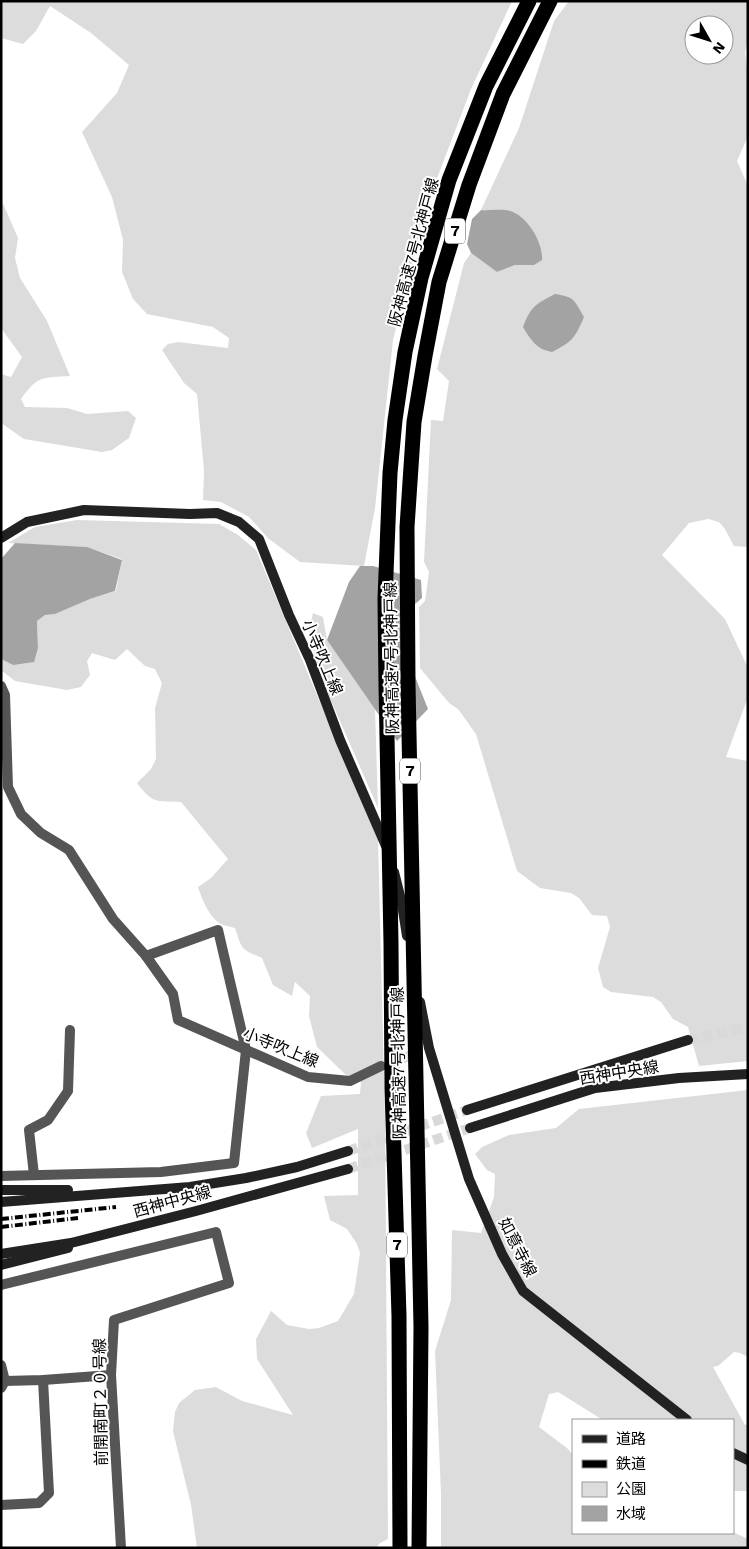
<svg xmlns="http://www.w3.org/2000/svg" width="749" height="1549" font-family="'Work Sans','Noto Sans JP',sans-serif">
<style>
.green{fill:#dcdcdc;fill-rule:evenodd}
.water{fill:#a3a3a3}
.lines{fill:none;stroke-linecap:round;stroke-linejoin:round}
.street-tunnel{stroke:#d9d9d9;stroke-width:10;stroke-dasharray:10 5;stroke-linecap:butt}
.secondary-tunnel{stroke:#d9d9d9;stroke-width:10;stroke-dasharray:10 5;stroke-linecap:butt}
.street{stroke:#555;stroke-width:10}
.secondary{stroke:#222;stroke-width:10}
.highway{stroke:#000;stroke-width:15}
.rail{stroke:#000;stroke-width:4;stroke-dasharray:8 2.5 1 2.5;stroke-linecap:butt}
.labels{text-anchor:middle;stroke-width:4;stroke-linejoin:round;paint-order:stroke}
.shield{fill:#fff;stroke:#4c4c4c;stroke-width:1}
.shield-label{font-size:15px;font-weight:bold;fill:#000}
.street-label{font-size:16px;fill:#000;stroke:#fff}
</style>
<rect width="100%" height="100%" fill="#fff"/>
<g class="green">
<polygon points="1,1 512,1 471,89 428,202 393,340 375,508 364,566 300,562 269,539 249,517 221,502 203,500 204,471 197,394 184,383 162,350 168,344 178,342 228,348 229,338 213,327 147,314 133,299 122,272 123,240 112,197 82,132 117,93 129,65 91,33 50,6 36,31 23,44 1,38"/>
<path d="M569 1H748V38L745 53 748 78V136L737 161 748 186V547L734 546 725 529 719 522 708 519 689 523 662 555 725 619 748 668V697L726 757 748 761V1061L699 1066 688 1027 673 1019 661 1002 653 997 611 992 603 987 598 968 610 927 607 916 592 915 579 898 571 893 540 888 517 871 476 734 458 709 449 703 420 668 419 607 425 601 429 572 424 562 431 420 443 421 449 381 437 369 464 263 471 253 497 272 515 265H534L511 211 481 210 519 128 554 21ZM694 25H724V55H694Z"/>
<path d="M1 199 18 238 15 258 20 278 47 321 70 376C42 378 38 375 21 399L25 407 67 408 87 414 128 411 136 418 129 438 112 450 102 452 24 439 1 423V374L11 377 22 357 1 328Z"/>
<path d="M77 520 219 524 238 535 256 550 378 840 385 1117 388 1539 380 1543 376 1548H197L191 1505 173 1431 175 1412 179 1403 195 1390 216 1387 242 1401 293 1415 257 1359 256 1339 271 1311 287 1325 309 1329 319 1328 338 1321 354 1294 360 1253 357 1244 347 1229 330 1220 324 1196 358 1195V1129L312 1148 306 1133 321 1096 360 1094 361 1082 346 1075 317 1047 309 1016 310 996 295 982 292 996 273 985 262 958C241 949 242 950 235 928 231 927 227 926 223 925 210 919 202 900 198 887L211 878 228 859 181 802C156 801 153 804 137 783L151 769 156 759 155 708 162 683 155 669 145 666 127 649 115 660 92 653 87 661 90 675 81 687 67 690 15 681 1 670V659L13 665 38 648 37 621 45 615 55 614 90 599 116 591 122 559 86 547 8 543 35 527Z"/>
<polygon points="313,613 323,617 327,640 375,709 378,808 319,673 309,632"/>
<polygon points="748,1090 748,1357 740,1353 734,1352 718,1366 713,1367 745,1425 748,1424 748,1491 733,1491 733,1420 603,1420 558,1392 549,1394 539,1427 567,1448 573,1455 573,1533 733,1533 733,1532 748,1539 748,1548 441,1548 441,1494 435,1351 451,1300 452,1230 481,1233 494,1197 495,1174 487,1170 475,1154 482,1147 509,1135 556,1128 579,1109"/>
</g>
<g class="water">
<path d="M481 210C490 211 504 208 513 212 529 219 543 243 542 260L534 265H515L497 272 471 253 467 244 472 219Z"/>
<path d="M555 294C575 297 574 300 584 317 575 338 572 342 552 352 536 349 531 340 523 327 531 306 536 304 555 294Z"/>
<polygon points="15,543 87,547 122,560 115,591 90,599 55,614 45,615 37,621 38,648 34,662 13,665 1,659 1,559"/>
<polygon points="360,566 373,566 421,580 422,598 408,610 410,664 428,709 397,741 327,640 349,582"/>
</g>
<g class="lines">
<polyline class="street-tunnel" points="388,1064 419,1052"/>
<g class="secondary-tunnel">
<polyline points="688,1040 748,1027"/>
<polyline points="348,1151 467,1110"/>
<polyline points="348,1169 470,1128"/>
</g>
<g class="street">
<polyline points="1,686 5,695 8,787 21,814 41,833 69,850 113,919 146,956 173,994 178,1020 308,1077 350,1081 381,1066"/>
<polyline points="34,1175 29,1130 48,1120 68,1091 70,1030"/>
<polyline points="1,1176 161,1172 234,1163 246,1050 218,930 146,956"/>
<polyline points="1,1285 216,1232 229,1283 114,1320 111,1375 121,1548"/>
<polyline points="1,1365 5,1381 1,1388"/>
<polyline points="5,1381 43,1380 111,1375"/>
<polyline points="1,1505 39,1503 49,1493 43,1380"/>
</g>
<g class="secondary">
<polyline points="1,538 27,522 84,510 190,514 217,513 239,522 259,539 289,615 310,660 340,740 386,846"/>
<polyline points="394,872 402,904 407,936"/>
<polyline points="420,1002 429,1048 469,1179 502,1254 523,1291 687,1420"/>
<polyline points="467,1110 688,1040"/>
<polyline points="470,1128 595,1088 679,1078 748,1074"/>
<polyline points="1,1190 68,1190"/>
<polyline points="1,1202 190,1187 246,1178 297,1167 348,1151"/>
<polyline points="1,1254 71,1243 196,1211 348,1169"/>
<polyline points="1,1265 68,1248"/>
<polyline points="733,1453 748,1460"/>
</g>
<g class="highway">
<polyline points="400,1548 399,1316 392,1088 391,943 386,685 385,599 390,473 395,420 405,352 421,278 449,180 486,86 529,1"/>
<polyline points="419,1548 421,1327 408,684 407,527 414,422 425,356 439,282 469,185 503,94 550,1"/>
</g>
<g class="rail">
<polyline points="1,1219 116,1207"/>
<polyline points="1,1227 78,1218"/>
</g>
</g>
<g class="labels">
<g class="shield">
<rect x="445" y="218.5" width="20" height="25" rx="4"/>
<rect x="400" y="758.5" width="20" height="25" rx="4"/>
<rect x="387" y="1232.5" width="20" height="25" rx="4"/>
</g>
<g class="shield-label">
<text x="455" y="236">7</text>
<text x="410" y="776">7</text>
<text x="397" y="1250">7</text>
</g>
<g class="street-label">
<text transform="translate(413 252) rotate(-75)" y="6">阪神高速7号北神戸線</text>
<text transform="translate(323 657) rotate(67)" y="6">小寺吹上線</text>
<text transform="translate(391 658) rotate(-91)" y="6">阪神高速7号北神戸線</text>
<text transform="translate(281 1047) rotate(22)" y="6">小寺吹上線</text>
<text transform="translate(398 1063) rotate(-91)" y="6">阪神高速7号北神戸線</text>
<text transform="translate(619 1072) rotate(-9)" y="6">西神中央線</text>
<text transform="translate(172 1201) rotate(-15)" y="6">西神中央線</text>
<text transform="translate(518 1247) rotate(63)" y="6">如意寺線</text>
<text transform="translate(100 1402) rotate(-91)" y="6">前開南町２０号線</text>
</g>
</g>
<rect width="749" height="1549" fill="none" stroke="#000000" stroke-width="5"/>
<rect x="572" y="1419" width="162" height="115" fill="#ffffff" stroke="#999999"/>
<rect x="582" y="1435" width="25" height="8" fill="#222222" stroke="#999999"/>
<text x="616" y="1444" font-size="15" fill="#000000">道路</text>
<rect x="582" y="1460" width="25" height="8" fill="#000000" stroke="#999999"/>
<text x="616" y="1469" font-size="15" fill="#000000">鉄道</text>
<rect x="582" y="1482" width="25" height="15" fill="#dcdcdc" stroke="#999999"/>
<text x="616" y="1494" font-size="15" fill="#000000">公園</text>
<rect x="582" y="1506" width="25" height="15" fill="#a3a3a3" stroke="#999999"/>
<text x="616" y="1519" font-size="15" fill="#000000">水域</text>
<g transform="translate(709 40) rotate(129)"><circle r="24" fill="#ffffff" stroke="#999999"/>
<path d="M0-4L9 19L0 12L-9 19Z" fill="#000000"/>
<text y="-8" font-size="14" font-weight="bold" text-anchor="middle" fill="#000000">N</text>
</g>
</svg>
